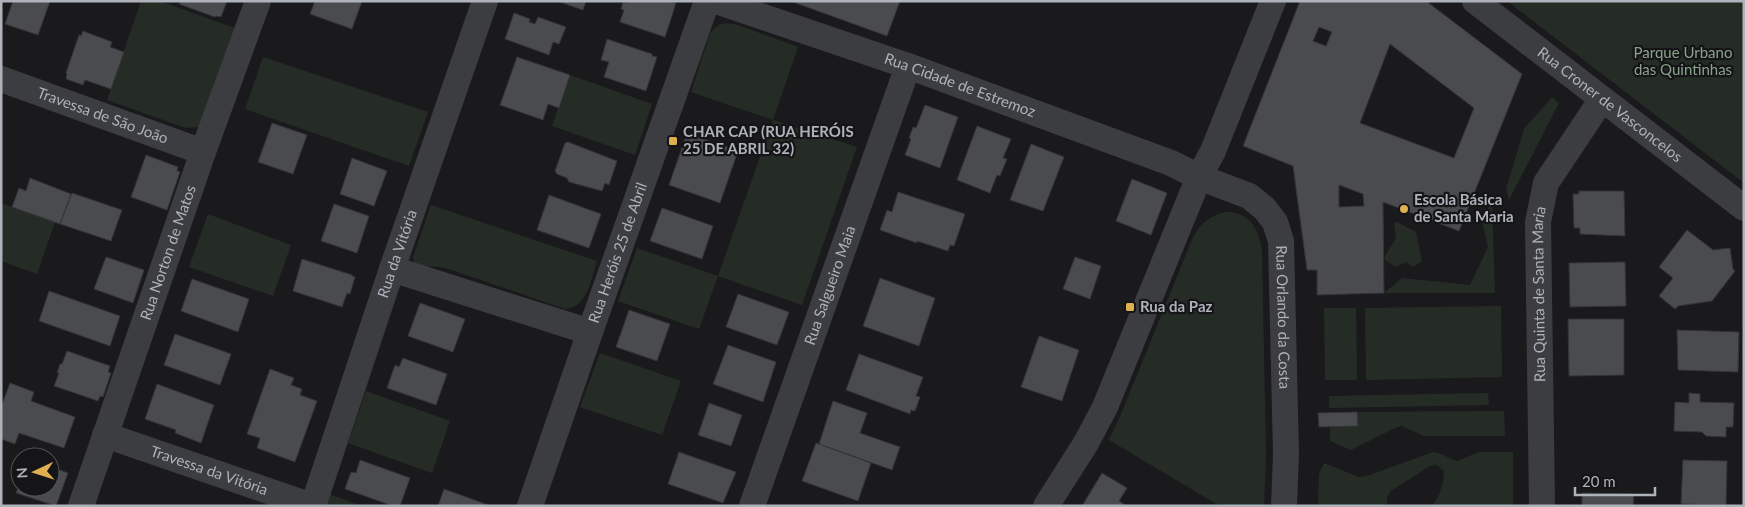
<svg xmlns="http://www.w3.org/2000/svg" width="1745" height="507" font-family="Lato,sans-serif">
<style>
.green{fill:#252c26}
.building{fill:#4a4b4e;stroke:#353538;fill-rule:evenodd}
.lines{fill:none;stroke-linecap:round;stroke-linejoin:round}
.street{stroke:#3c3d41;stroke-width:26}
.poi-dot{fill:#deb050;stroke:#151517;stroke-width:2}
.labels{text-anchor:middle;stroke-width:4.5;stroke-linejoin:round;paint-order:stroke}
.park-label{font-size:15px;fill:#88a38a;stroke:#151517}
.street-label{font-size:15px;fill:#aeb2ba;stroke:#151517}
.poi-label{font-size:15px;font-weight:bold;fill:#aeb2ba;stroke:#151517;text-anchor:start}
</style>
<rect width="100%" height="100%" fill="#1a1a1c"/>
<g class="green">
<polygon points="141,1 160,1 240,30 200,127 186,128 107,100"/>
<polygon points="1507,1 1744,1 1744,183"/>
<polygon points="727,23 735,24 798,47 773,120 857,147 802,305 718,276 699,329 618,301 637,248 718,276 773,120 691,92 710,33 720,24"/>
<polygon points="263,57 428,112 409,166 245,109"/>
<polygon points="570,75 652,104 635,155 552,126"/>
<polygon points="1552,97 1559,103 1509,200 1506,189 1524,129"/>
<polygon points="1492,200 1495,293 1384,293 1402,278 1470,285 1488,247 1482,221"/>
<polygon points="1,203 55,222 37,274 1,261"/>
<path d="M431 205 597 261C591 279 588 307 565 309L446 268C435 266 425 267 415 265L413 257Z"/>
<path d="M1225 212C1250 212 1258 228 1262 250L1266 456 1264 506H1220L1109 440 1121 414 1194 235C1203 222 1210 216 1225 212Z"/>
<polygon points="208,214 291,245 273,296 189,267"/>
<polygon points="1397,222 1416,232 1422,261 1413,267 1406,262 1396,267 1385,260 1385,256 1396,238 1394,223"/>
<polygon points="1501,306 1502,377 1366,380 1365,308"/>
<polygon points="1324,308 1356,308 1357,380 1325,380"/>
<polygon points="600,353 681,381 662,435 580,407"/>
<polygon points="366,391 450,421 432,473 348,443"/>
<polygon points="1488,393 1489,405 1329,408 1329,396"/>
<polygon points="1504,411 1505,436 1424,436 1402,426 1397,427 1351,450 1330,441 1330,427 1357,426 1357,412"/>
<path d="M1433 452 1441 454 1451 459 1457 461 1479 452H1513V506H1432C1440 497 1444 482 1444 471L1437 465 1430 466 1391 491C1388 495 1385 500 1388 506H1318L1319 474 1324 463 1359 477 1367 476Z"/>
<polygon points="330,494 361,506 326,506"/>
</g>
<g class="building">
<polygon points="13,1 50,1 38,35 5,24"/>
<polygon points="181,1 227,1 221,17 216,16 215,17 179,4"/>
<polygon points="315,1 362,1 352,29 310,14"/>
<polygon points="557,1 586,1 583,10"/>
<polygon points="627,1 670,1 676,3 665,37 620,22 624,10 621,9 623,2 626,3"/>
<polygon points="790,1 900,1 887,36"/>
<path d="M1300 1H1426L1522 74 1459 231 1383 202 1384 293 1317 295V270H1307L1293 166 1243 146ZM1319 27 1332 32 1326 46 1313 41ZM1390 44 1474 108 1454 158 1360 123ZM1339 185 1363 194 1364 206 1339 207Z"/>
<polygon points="514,13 530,19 529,22 535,24 538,17 566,27 559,44 553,42 549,55 505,39"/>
<polygon points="83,31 112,42 110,47 124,52 111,89 85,80 83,85 66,79 67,74 66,73 79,35 81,36"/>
<polygon points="607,39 652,54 652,56 657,57 646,91 604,77 609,62 601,60"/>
<polygon points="517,57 570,75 559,108 548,104 543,120 500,105"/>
<polygon points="925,105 958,117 940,168 905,155 911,139 909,138 913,127 916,128"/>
<polygon points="272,123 307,135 293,174 258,162"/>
<polygon points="977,126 1011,139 1003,158 1007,159 1000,176 997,175 990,193 957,180"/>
<polygon points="687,133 738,151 720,203 669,185"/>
<polygon points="568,142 617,161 609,185 605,183 602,191 569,182 567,178 557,174 555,171 565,143"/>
<polygon points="1031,144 1064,157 1043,211 1010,200"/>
<polygon points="146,155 178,167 177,171 180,172 167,210 131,197"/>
<polygon points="352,158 387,171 374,206 340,194"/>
<polygon points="30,178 71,194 60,224 12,207 19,188 26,191"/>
<polygon points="1132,179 1167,193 1151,235 1116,221"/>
<polygon points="1579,191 1624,191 1625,236 1580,234 1580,228 1574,228 1573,194 1579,194"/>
<polygon points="898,192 965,214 954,246 950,245 948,251 917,241 917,243 880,230 887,210 892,212"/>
<polygon points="72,193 122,210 111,241 60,224"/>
<polygon points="549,195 601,214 589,248 537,230"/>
<polygon points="334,204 369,216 357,253 321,241"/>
<polygon points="662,208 713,226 702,259 650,241"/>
<polygon points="1687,230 1713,250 1730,248 1733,269 1735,271 1712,301 1678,306 1675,309 1659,296 1673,278 1659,267"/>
<polygon points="106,257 144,270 133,303 94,289"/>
<polygon points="1075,257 1101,266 1090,299 1063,289"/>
<polygon points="302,259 352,275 352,276 355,277 350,294 347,293 342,307 293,291"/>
<polygon points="1625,262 1626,306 1570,307 1569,263"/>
<polygon points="880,278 935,298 919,346 863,326"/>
<polygon points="192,279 249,299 238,332 181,311"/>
<polygon points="49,291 120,316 110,346 39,321"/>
<polygon points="738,294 789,312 777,345 726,327"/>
<polygon points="420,303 465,319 453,352 408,336"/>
<polygon points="629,310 670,324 657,361 616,347"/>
<polygon points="1568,319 1624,319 1624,375 1569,376"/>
<polygon points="1677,330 1739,332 1738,372 1678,370"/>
<polygon points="175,334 231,354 220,385 164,365"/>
<polygon points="1039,336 1079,350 1062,401 1021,387"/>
<polygon points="728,345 776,362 763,402 713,384"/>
<polygon points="67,351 110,366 108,372 111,373 103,397 100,396 98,401 54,386 59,373 57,373 60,364 62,364"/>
<polygon points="859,354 923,377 916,396 920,397 915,411 911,410 910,414 846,390"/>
<polygon points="403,358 447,374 436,405 387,388 395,365 399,367"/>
<polygon points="270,369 294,378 291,385 302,389 300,395 317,401 295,462 257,448 260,438 247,434"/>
<polygon points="10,383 34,392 31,401 75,417 64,448 19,433 15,444 1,439 1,407"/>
<polygon points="157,384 214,405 201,443 175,433 176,430 145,419"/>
<polygon points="1689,393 1700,394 1700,402 1734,403 1733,427 1726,427 1726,437 1706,436 1702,432 1674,431 1675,402 1689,403"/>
<polygon points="833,401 867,413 860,433 900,447 892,470 819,444"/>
<polygon points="709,403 742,415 731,446 698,435"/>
<polygon points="1357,412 1358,426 1319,427 1318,413"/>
<polygon points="816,443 871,463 858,501 802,481"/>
<polygon points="679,452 736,472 723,503 668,484"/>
<polygon points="360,460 410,478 400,506 393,506 345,489 351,472 356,473"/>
<polygon points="1683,460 1727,461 1726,505 1681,504"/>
<polygon points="50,465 51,467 68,473 56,506 16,493 20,483 20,487 50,487"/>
<polygon points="1102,473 1127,488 1119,501 1127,506 1082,506"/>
<polygon points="444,489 491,506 438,506"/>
<polygon points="1582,493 1634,494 1633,506 1582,506"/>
</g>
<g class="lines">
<g class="street">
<path id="s1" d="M716 1 908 66 1171 163 1199 177 1249 196 1264 208 1275 222 1281 241 1286 454 1284 506"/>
<path id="s2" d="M1475 1 1744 208"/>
<path id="s3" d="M1 79 203 152"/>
<polyline points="392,269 590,332"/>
<path id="s4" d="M105 435 312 506"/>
<path id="s5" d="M81 506 203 152 258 1"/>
<path id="s6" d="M313 506 392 269 485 1"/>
<path id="s7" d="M530 506 590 332 707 1"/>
<path id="s8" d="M752 506 908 66"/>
<polyline points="1046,506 1086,443 1105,407 1199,177 1213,151 1273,1"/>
<path id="s9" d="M1542 506 1538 222 1546 183 1602 99"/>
</g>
</g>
<g class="poi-dot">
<rect x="668" y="136" width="10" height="10" rx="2.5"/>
<circle cx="1404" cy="209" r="5"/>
<rect x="1125" y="302" width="10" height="10" rx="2.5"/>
</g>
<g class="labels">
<g class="park-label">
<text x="1683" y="58">Parque Urbano<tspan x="1683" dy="17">das Quintinhas</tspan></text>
</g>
<g class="street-label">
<text dy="5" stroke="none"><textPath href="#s1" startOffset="258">Rua Cidade de Estremoz</textPath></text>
<text dy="5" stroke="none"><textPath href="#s2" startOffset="170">Rua Croner de Vasconcelos</textPath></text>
<text dy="5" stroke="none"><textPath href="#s3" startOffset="108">Travessa de São João</textPath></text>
<text dy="5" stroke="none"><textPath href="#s5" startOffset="268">Rua Norton de Matos</textPath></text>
<text dy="5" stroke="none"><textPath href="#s6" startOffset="266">Rua da Vitória</textPath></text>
<text dy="5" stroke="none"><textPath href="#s7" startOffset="268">Rua Heróis 25 de Abril</textPath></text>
<text dy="5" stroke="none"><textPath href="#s8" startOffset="234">Rua Salgueiro Maia</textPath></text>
<text dy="5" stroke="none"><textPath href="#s9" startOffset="212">Rua Quinta de Santa Maria</textPath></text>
<text dy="5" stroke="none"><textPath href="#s1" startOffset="701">Rua Orlando da Costa</textPath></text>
<text dy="5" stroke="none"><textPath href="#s4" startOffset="110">Travessa da Vitória</textPath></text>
</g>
<g class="poi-label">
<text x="683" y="137">CHAR CAP (RUA HERÓIS<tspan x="683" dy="17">25 DE ABRIL 32)</tspan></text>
<text x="1414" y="205">Escola Básica<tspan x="1414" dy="17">de Santa Maria</tspan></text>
<text x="1140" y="312">Rua da Paz</text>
</g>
</g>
<rect width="1745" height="507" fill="none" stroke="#aeb2ba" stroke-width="5"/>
<g transform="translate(35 472) rotate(266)"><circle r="24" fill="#151517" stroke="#525458"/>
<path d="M0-4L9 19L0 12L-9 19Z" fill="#deb050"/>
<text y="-8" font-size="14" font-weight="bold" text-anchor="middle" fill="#aeb2ba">N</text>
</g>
<path d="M1575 487v8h80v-8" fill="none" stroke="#aeb2ba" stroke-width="2.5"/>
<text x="1582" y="487" font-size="15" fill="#aeb2ba" stroke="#151517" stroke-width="4" paint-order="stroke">20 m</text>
</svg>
